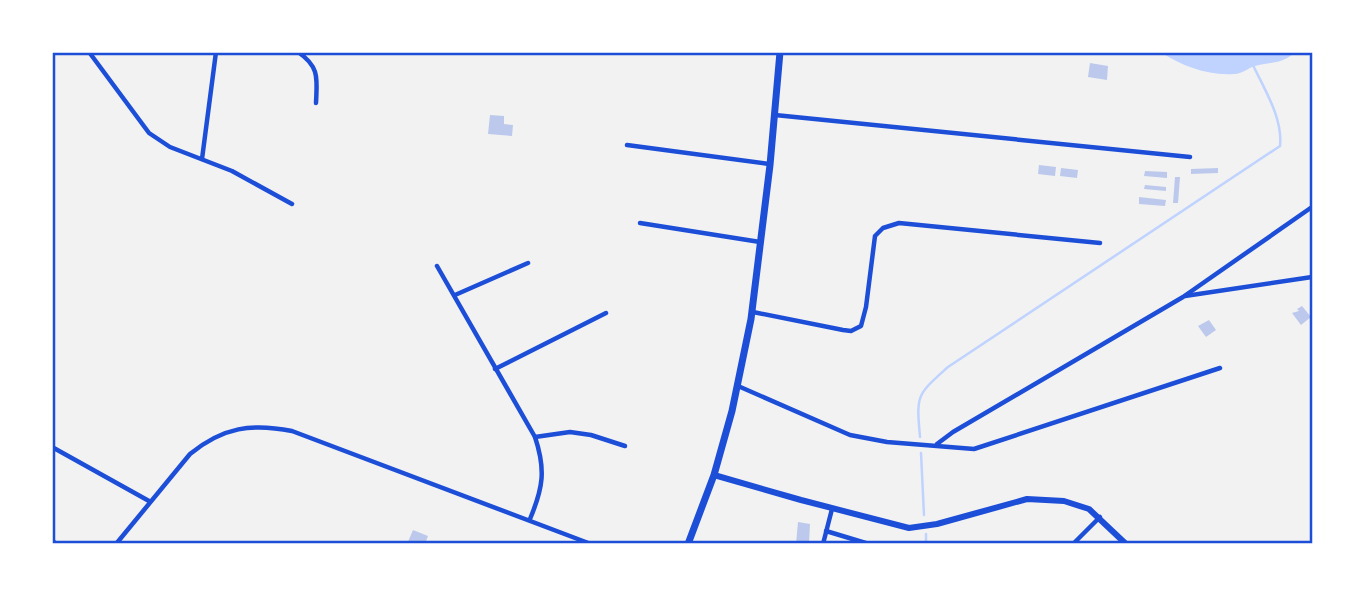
<svg xmlns="http://www.w3.org/2000/svg" width="1365" height="596" font-family="'Asap Condensed',sans-serif">
<style>
.water{fill:#bfd3fe}
.lines{fill:none;stroke-linecap:round;stroke-linejoin:round}
.stream{stroke:#bfd3fe;stroke-width:2.5}
.building{fill:#bdc9ec}
.minor{stroke:#1d4ed8;stroke-width:4.5}
.tertiary{stroke:#1d4ed8;stroke-width:6}
.primary{stroke:#1d4ed8;stroke-width:7}
.neatline{fill:none;stroke:#1d4ed8;stroke-width:2.5}
</style>
<rect width="100%" height="100%" fill="#f2f2f2"/>
<path class="water" d="M1162 53H1294C1283 63 1274 62 1259 65 1250 66 1243 74 1234 74 1209 76 1182 66 1162 53Z"/>
<g class="lines">
<g class="stream">
<path d="M920 437C916 394 917 395 948 367L1280 146C1283 118 1264 89 1253 65"/>
<polyline points="921,453 924,515"/>
<polyline points="926,534 926,544"/>
</g>
</g>
<g class="building">
<polygon points="1090,63 1108,66 1107,80 1088,77"/>
<polygon points="490,115 504,116 504,124 513,125 512,136 488,134"/>
<polygon points="1039,165 1056,167 1055,176 1038,174"/>
<polygon points="1061,168 1078,170 1077,178 1060,176"/>
<polygon points="1218,168 1218,173 1191,174 1191,169"/>
<polygon points="1145,171 1167,172 1167,178 1144,176"/>
<polygon points="1175,177 1180,177 1178,203 1173,203"/>
<polygon points="1145,185 1166,187 1166,191 1144,189"/>
<polygon points="1139,197 1166,200 1165,206 1139,204"/>
<polygon points="1302,306 1311,317 1301,325 1292,313 1299,311 1297,309"/>
<polygon points="1209,320 1216,330 1206,337 1198,326"/>
<polygon points="798,522 810,524 809,544 796,544"/>
<polygon points="413,530 428,536 425,544 407,544"/>
</g>
<g class="lines">
<g class="minor">
<polyline points="89,52 149,133 170,147 232,171 292,204"/>
<path d="M298 52C320 67 317 79 316 103"/>
<polyline points="775,115 1190,157"/>
<polyline points="627,145 769,164"/>
<polyline points="202,159 216,52"/>
<polyline points="640,223 760,242"/>
<path d="M437 266 535 437C546 470 543 488 530 519"/>
<polyline points="455,295 528,263"/>
<polyline points="1185,296 1312,277"/>
<polyline points="753,312 843,330 851,331 861,326 866,307 875,236 883,228 899,223 1100,243"/>
<polyline points="495,369 606,313"/>
<polyline points="738,386 850,435 887,442 974,449 1220,368"/>
<polyline points="535,437 570,432 591,435 625,446"/>
<polyline points="937,444 953,432 1183,297 1312,207"/>
<polyline points="52,447 149,501"/>
<polyline points="826,531 869,544"/>
<polyline points="52,541 57,544"/>
<path d="M116 544 190 454C223 427 252 423 292 431L591 544"/>
<polyline points="823,544 832,509"/>
<polyline points="1073,544 1100,517"/>
</g>
<polyline class="tertiary" points="714,475 801,500 909,528 937,524 1027,499 1064,501 1089,509 1126,544"/>
<polyline class="primary" points="688,544 714,475 732,411 751,319 770,165 780,52"/>
</g>
<rect width="1365" height="596" fill="none" stroke="#ffffff" stroke-width="108"/>
<rect x="54" y="54" width="1257" height="488" class="neatline"/>
</svg>
